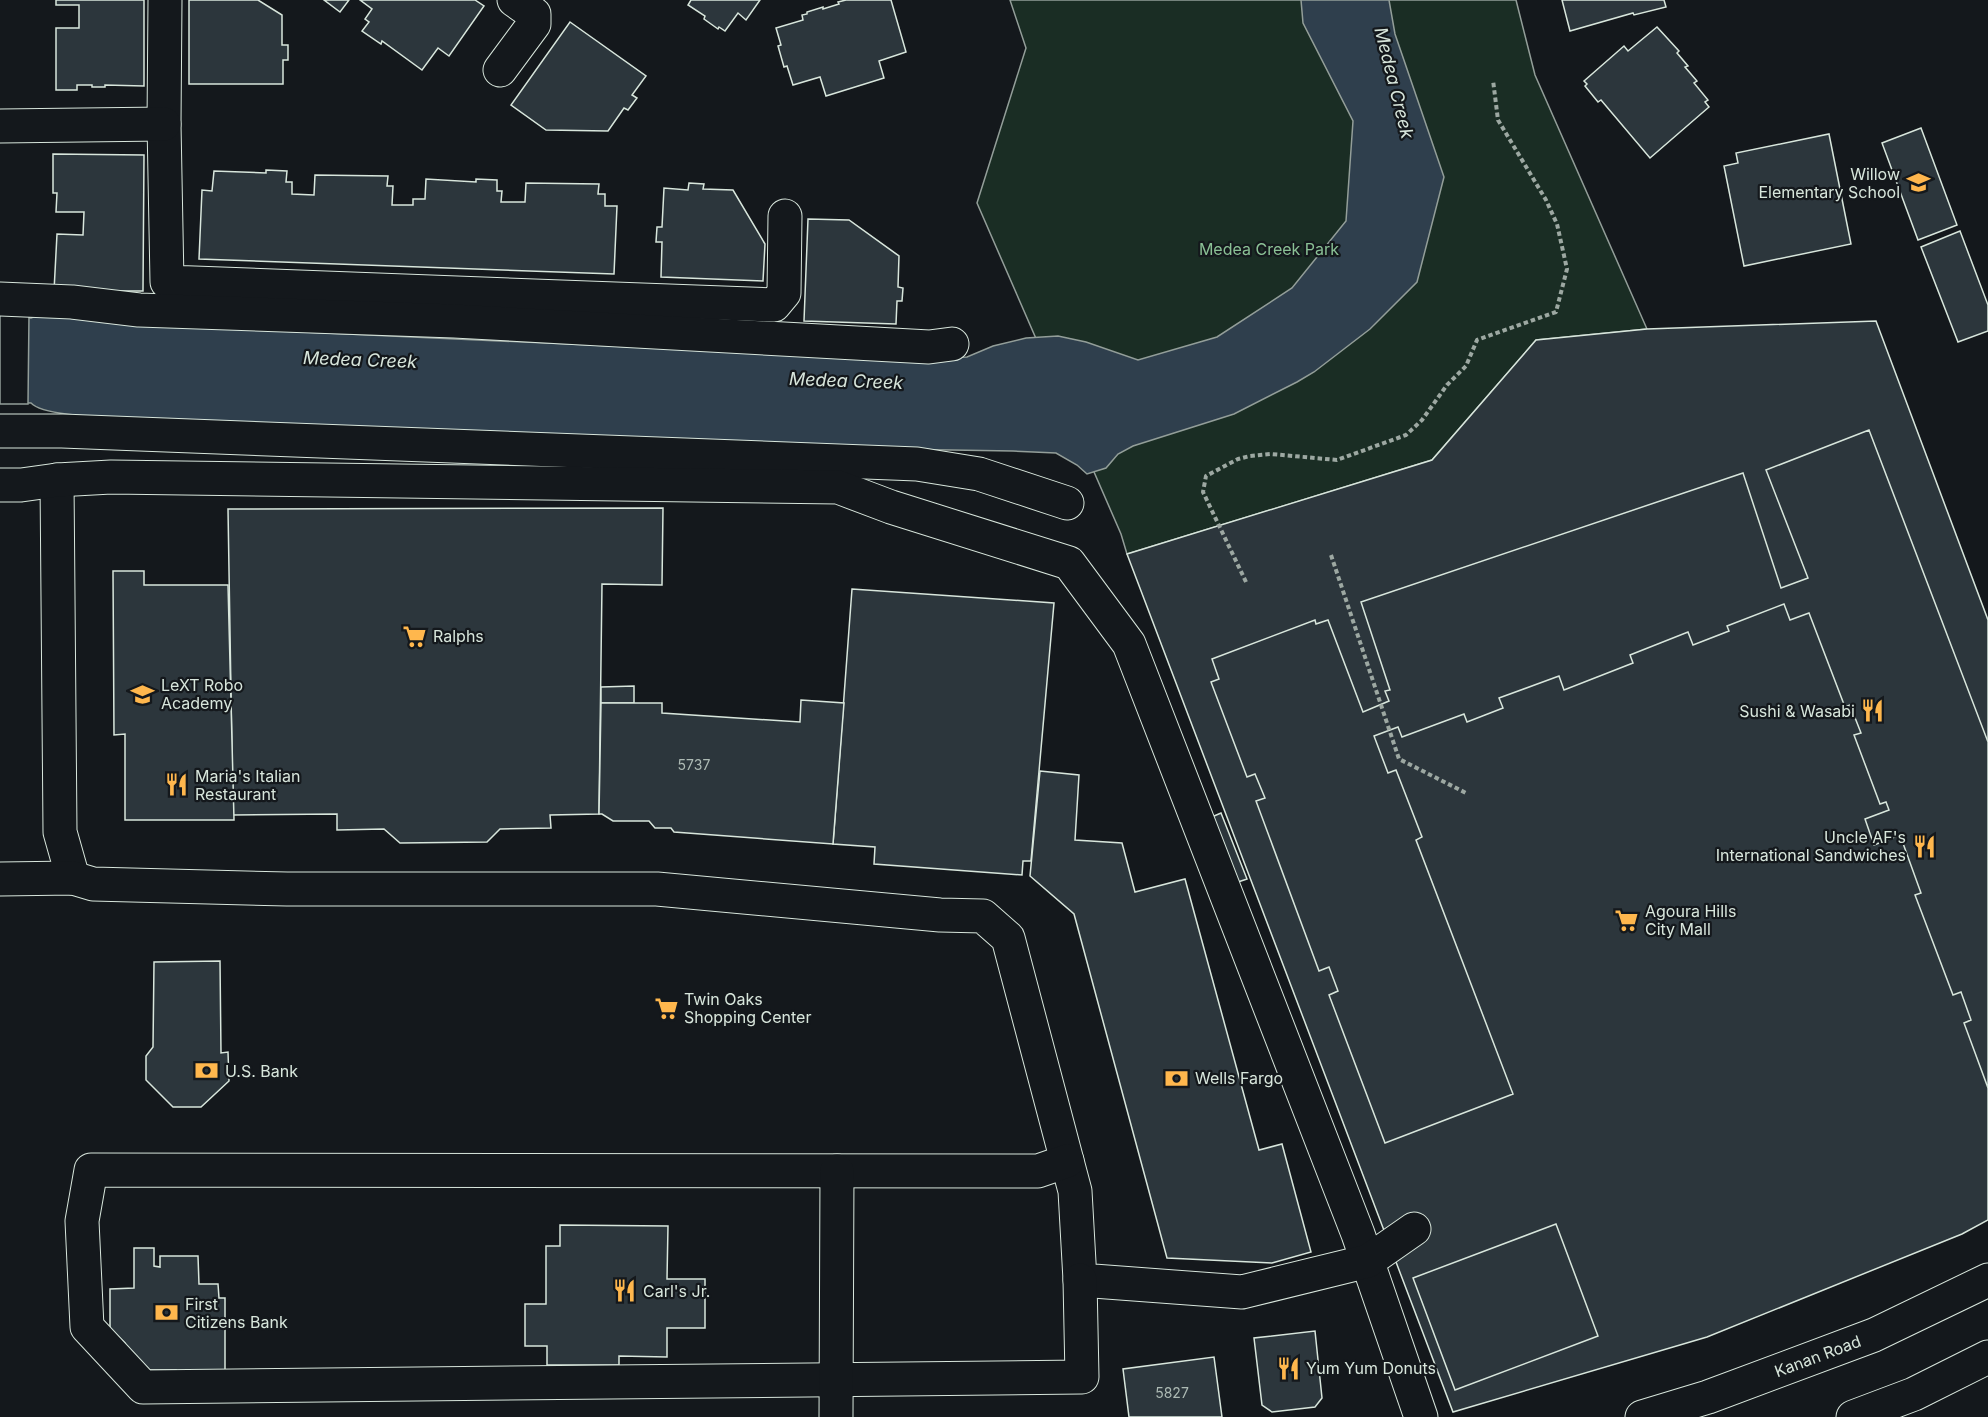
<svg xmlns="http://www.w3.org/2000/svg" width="1988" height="1417" font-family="Inter,sans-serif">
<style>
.green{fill:#1a2d24;stroke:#939e99;stroke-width:1.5}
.water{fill:#2f3f4d;stroke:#939e99;stroke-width:1.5}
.pier{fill:#14181c;stroke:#939e99;stroke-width:1.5}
.building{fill:#2c363c;stroke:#d8e6dc;stroke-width:1.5}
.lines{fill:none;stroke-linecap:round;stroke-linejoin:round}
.minor-casing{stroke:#d8e6dc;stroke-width:35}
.major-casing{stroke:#d8e6dc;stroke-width:35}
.path{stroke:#9da8a2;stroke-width:4;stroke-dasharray:4.5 3;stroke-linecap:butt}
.minor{stroke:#14181c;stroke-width:33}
.major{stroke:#14181c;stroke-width:33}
.labels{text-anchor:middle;stroke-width:4.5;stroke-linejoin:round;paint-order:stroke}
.number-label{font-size:14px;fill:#adbab4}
.poi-label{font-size:16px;fill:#d8e6dc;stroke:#14181c;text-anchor:start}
.park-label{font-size:16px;fill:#8ac095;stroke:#14181c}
.street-label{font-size:16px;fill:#d8e6dc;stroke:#14181c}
.water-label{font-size:18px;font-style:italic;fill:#d8e6dc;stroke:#14181c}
</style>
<rect width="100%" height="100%" fill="#14181c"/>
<polygon class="green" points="1010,0 1516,0 1535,75 1647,329 1536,340 1432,460 1127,554 1121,534 977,203 1026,48"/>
<path class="water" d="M1301 0H1389L1395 34 1444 177 1417 282 1370 329 1314 372 1297 382 1234 414 1133 446 1118 454 1106 468 1087 474 1077 465 1056 453 1013 451 889 449 122 418C103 417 43 416 31 403L0 402V317L31 318 39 315 175 326 893 359 967 357 993 346 1026 338 1058 336 1086 342 1138 360 1217 337 1292 288 1346 221 1353 121 1303 23Z"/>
<polygon class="pier" points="0,314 29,315 28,404 0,404"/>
<g class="building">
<polygon points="56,0 144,0 144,86 105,85 105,87 92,87 92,85 77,85 77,90 56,90 56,28 79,28 79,5 56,5"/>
<polygon points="189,0 258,0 282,15 282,45 288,45 288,60 283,60 283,84 189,84"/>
<polygon points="324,0 349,0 340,12"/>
<polygon points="360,0 475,0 484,6 449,56 438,48 422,70 382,41 381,44 362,31 369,22 365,19 372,9"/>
<polygon points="691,0 760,0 746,20 738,13 725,31 719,27 718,29 704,19 705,16 688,5"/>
<polygon points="846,0 891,0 906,52 879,61 884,78 826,96 820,77 793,85 787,66 784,67 778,46 781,45 776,28 803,20 802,15 807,14 807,12 823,7 823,9 839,4 838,2"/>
<polygon points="1562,0 1664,0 1666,7 1634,15 1633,13 1570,31"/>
<polygon points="570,22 646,76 632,95 637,98 628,110 624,108 608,131 546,130 511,105"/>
<polygon points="1657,27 1679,51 1677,53 1688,66 1685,67 1697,81 1694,83 1708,100 1705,102 1709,107 1650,158 1601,100 1598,102 1585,86 1587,84 1584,81 1624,46 1628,51"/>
<polygon points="1921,128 1957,225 1918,240 1882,143"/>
<polygon points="1829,134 1851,244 1744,266 1724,166 1738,163 1736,153"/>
<polygon points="53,154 144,155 143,291 54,291 57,234 83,235 84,212 56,212 57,193 53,193"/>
<polygon points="266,170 287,171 286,182 292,182 292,194 314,195 315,175 388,176 387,186 393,186 392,205 413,205 413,199 425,199 426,179 476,182 476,179 497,180 497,191 502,191 501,202 525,202 526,183 599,184 598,194 605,194 605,206 617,206 614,274 199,259 202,190 212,191 214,171 266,173"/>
<polygon points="689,183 704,184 703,189 733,190 765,244 763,281 661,277 662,242 656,242 657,227 662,227 664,188 688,190"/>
<polygon points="808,219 849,220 899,256 898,287 903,288 902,301 897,301 896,324 804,321"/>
<polygon points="1960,231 1988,305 1988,331 1958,342 1921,247"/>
<polygon points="1876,321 1988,620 1988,1220 1962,1234 1707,1337 1453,1412 1127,554 1432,460 1536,340 1647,329"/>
<polygon points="1869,430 1988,742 1988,1088 1964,1023 1971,1020 1961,992 1953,995 1915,895 1921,893 1900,835 1874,845 1865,819 1889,810 1886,802 1880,804 1854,735 1861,733 1850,705 1845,707 1809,613 1790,620 1784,604 1727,626 1729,631 1693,645 1688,632 1630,655 1633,663 1564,690 1559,676 1499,698 1503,708 1467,722 1464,714 1402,737 1398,727 1374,736 1388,773 1396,770 1422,837 1416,840 1513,1094 1385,1143 1329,995 1338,991 1329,967 1319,971 1256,801 1265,798 1255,774 1247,777 1211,682 1219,679 1212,659 1315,620 1316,624 1328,620 1363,712 1389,701 1385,691 1390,690 1361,602 1743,473 1781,588 1808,578 1766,470"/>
<polygon points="663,508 662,585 602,584 599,814 550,815 551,828 500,829 487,842 400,843 384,829 337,830 337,814 233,815 228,509"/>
<polygon points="113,571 144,571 144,585 228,585 234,820 125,820 125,734 114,735"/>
<polygon points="852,589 1054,603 1031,861 1023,861 1022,875 874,864 875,847 833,844"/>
<polygon points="634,686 634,703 601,703 601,687"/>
<polygon points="801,700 844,703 833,844 674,832 671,828 655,828 649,821 613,821 602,814 599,814 601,703 662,703 662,713 800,722"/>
<polygon points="1040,771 1079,775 1075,840 1122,843 1135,892 1185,879 1259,1150 1282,1144 1311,1252 1272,1263 1167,1258 1074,914 1030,876"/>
<polygon points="1221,813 1247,879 1232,884 1207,819"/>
<polygon points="220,961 221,1053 228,1052 229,1081 201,1107 173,1107 146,1080 146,1056 153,1047 154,962"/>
<polygon points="1556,1224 1598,1336 1455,1390 1413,1278"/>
<polygon points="560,1225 668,1226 667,1279 705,1279 705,1328 667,1328 667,1357 619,1356 619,1365 547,1365 547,1346 525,1346 525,1304 546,1304 546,1246 560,1246"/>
<polygon points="134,1248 154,1248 154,1266 160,1267 160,1256 198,1256 199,1284 218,1284 219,1298 225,1298 225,1373 176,1373 176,1370 139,1370 125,1343 110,1329 110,1289 134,1288"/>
<polygon points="1315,1331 1322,1398 1315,1407 1272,1412 1262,1405 1254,1338"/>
<polygon points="1214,1357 1222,1417 1129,1417 1123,1369"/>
</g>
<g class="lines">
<defs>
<g id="minor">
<polyline points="165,0 164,124 167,282 774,305 784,293 785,216"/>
<polyline points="500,70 534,24 534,14 514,0"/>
<polyline points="0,126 164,124"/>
<polyline points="0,299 72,302 139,310 454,321 929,347 952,344"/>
<polyline points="0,431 62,431 917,464 979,474 1067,503"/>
<polyline points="57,480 60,832 73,878"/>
<polyline points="0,485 21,485 57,480 111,477 838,487 891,507 1069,563 1129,644 1358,1234 1421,1417"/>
<polyline points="0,879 73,878 93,884 287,889 657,889 940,915 983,916 1008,938 1067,1161 1075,1191 1080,1280 1242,1292 1368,1261 1414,1229"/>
<polyline points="1067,1161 1038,1171 91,1170 82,1221 87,1327 143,1387 1082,1377 1080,1280"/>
<polyline points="836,1417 837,1171"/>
</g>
<g id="major">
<path id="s1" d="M1642 1417 1708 1397 1874 1335 1988 1280"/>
<polyline points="1853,1417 1914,1394 1988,1357"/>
</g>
</defs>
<use href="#minor" class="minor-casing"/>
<use href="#major" class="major-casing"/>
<g class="path">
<polyline points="1331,555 1399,759 1468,794"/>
<polyline points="1246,582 1203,492 1206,476 1238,459 1250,456 1271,454 1337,460 1406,435 1422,420 1447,385 1466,366 1477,340 1556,312 1567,269 1557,224 1546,200 1498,120 1493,80"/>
</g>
<use href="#minor" class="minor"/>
<use href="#major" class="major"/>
</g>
<defs>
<symbol id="school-bare" viewBox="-9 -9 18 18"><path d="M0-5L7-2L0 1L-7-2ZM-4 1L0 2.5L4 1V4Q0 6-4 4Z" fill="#ffb74d" stroke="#14181c" stroke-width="2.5" paint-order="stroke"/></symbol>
<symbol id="supermarket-bare" viewBox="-9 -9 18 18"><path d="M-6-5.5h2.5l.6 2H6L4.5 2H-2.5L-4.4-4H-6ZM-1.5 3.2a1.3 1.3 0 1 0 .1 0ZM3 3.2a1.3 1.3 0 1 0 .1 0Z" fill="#ffb74d" stroke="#14181c" stroke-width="2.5" paint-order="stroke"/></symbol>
<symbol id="restaurant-bare" viewBox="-9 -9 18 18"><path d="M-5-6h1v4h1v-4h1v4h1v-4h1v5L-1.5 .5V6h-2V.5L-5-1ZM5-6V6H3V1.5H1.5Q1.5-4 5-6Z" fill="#ffb74d" stroke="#14181c" stroke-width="2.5" paint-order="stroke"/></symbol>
<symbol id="bank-bare" viewBox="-9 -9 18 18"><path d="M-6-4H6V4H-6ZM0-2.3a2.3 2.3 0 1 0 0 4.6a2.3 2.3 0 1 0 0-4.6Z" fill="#ffb74d" stroke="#14181c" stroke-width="2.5" paint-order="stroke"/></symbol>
</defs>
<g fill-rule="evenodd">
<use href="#school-bare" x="1902" y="166" width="33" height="33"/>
<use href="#supermarket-bare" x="398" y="620" width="33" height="33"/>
<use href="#school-bare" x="126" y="678" width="33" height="33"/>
<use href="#restaurant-bare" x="1856" y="694" width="33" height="33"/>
<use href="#restaurant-bare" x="160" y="768" width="33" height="33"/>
<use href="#restaurant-bare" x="1908" y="830" width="33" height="33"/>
<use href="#supermarket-bare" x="1610" y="904" width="33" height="33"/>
<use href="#supermarket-bare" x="650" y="992" width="33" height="33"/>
<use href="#bank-bare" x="190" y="1054" width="33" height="33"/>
<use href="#bank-bare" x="1160" y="1062" width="33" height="33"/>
<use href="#restaurant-bare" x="608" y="1274" width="33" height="33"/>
<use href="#bank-bare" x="150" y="1296" width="33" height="33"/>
<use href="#restaurant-bare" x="1272" y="1352" width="33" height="33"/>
</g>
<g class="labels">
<g class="number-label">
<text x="694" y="770">5737</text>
<text x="1172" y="1398">5827</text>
</g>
<g class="poi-label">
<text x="1900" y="180" text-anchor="end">Willow<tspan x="1900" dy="18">Elementary School</tspan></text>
<text x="433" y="642">Ralphs</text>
<text x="161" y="691">LeXT Robo<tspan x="161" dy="18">Academy</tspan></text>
<text x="1855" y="717" text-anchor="end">Sushi &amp; Wasabi</text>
<text x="195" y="782">Maria's Italian<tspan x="195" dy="18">Restaurant</tspan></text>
<text x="1906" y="843" text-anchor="end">Uncle AF's<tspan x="1906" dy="18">International Sandwiches</tspan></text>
<text x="1645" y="917">Agoura Hills<tspan x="1645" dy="18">City Mall</tspan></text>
<text x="684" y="1005">Twin Oaks<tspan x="684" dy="18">Shopping Center</tspan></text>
<text x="225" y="1077">U.S. Bank</text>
<text x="1195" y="1084">Wells Fargo</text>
<text x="643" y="1297">Carl's Jr.</text>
<text x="185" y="1310">First<tspan x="185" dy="18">Citizens Bank</tspan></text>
<text x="1306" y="1374">Yum Yum Donuts</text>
</g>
<g class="park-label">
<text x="1269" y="255">Medea Creek Park</text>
</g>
<g class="street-label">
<text dy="6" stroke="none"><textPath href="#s1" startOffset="186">Kanan Road</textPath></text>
</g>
<g class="water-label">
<text transform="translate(1394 83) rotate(76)" y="6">Medea Creek</text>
<text transform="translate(360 360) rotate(2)" y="6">Medea Creek</text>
<text transform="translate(846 381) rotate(2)" y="6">Medea Creek</text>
</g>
</g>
</svg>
